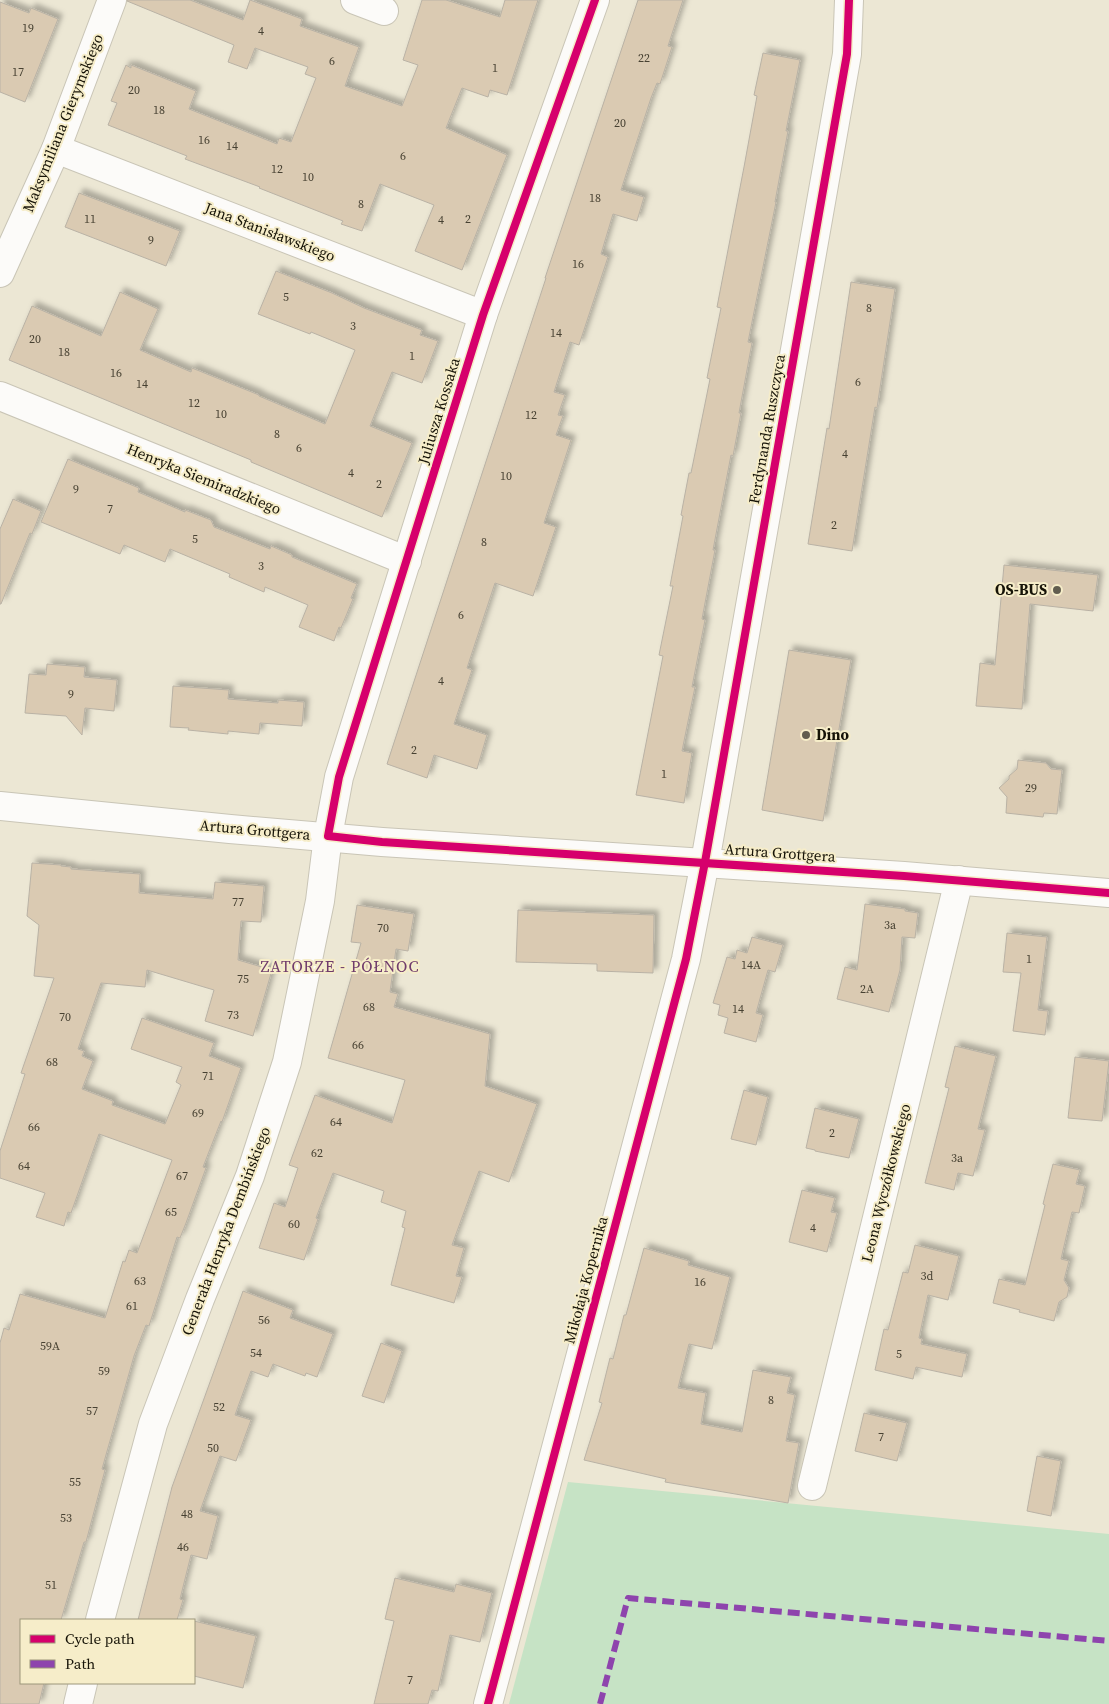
<svg xmlns="http://www.w3.org/2000/svg" width="1109" height="1704" font-family="'Source Serif 4',serif">
<style>
.green{fill:#c6e3c5}
.building{fill:#dacab2;stroke:#b9b2a5;filter:url(#shadow)}
.lines{fill:none;stroke-linecap:round;stroke-linejoin:round}
.minor-casing{stroke:#c9c5b6;stroke-width:30}
.minor{stroke:#fcfbf9;stroke-width:28}
.quiet{stroke:#8e44ad;stroke-width:6;stroke-dasharray:12 6;stroke-linecap:butt}
.cycleway-casing{stroke:#f6edc9;stroke-width:11}
.cycleway{stroke:#d6006c;stroke-width:8}
.poi-dot{fill:#615d4f;stroke:#f6edc9;stroke-width:2}
.labels{text-anchor:middle;stroke-width:4;stroke-linejoin:round;paint-order:stroke}
.number-label{font-size:12px;fill:#474132}
.street-label{font-size:15px;fill:#161307;stroke:#f6edc9}
.poi-label{font-size:15px;font-weight:bold;fill:#161307;stroke:#f6edc9;text-anchor:end}
.neighbourhood-label{font-size:16px;letter-spacing:1px;fill:#703c6c;stroke:#f6edc9}
</style>
<defs>
<filter id="shadow"><feDropShadow dx="4.5" dy="-4.5" stdDeviation="2.5" flood-color="#0004"/></filter>
</defs>
<rect width="100%" height="100%" fill="#ece7d4"/>
<polygon class="green" points="568,1482 1109,1534 1109,1704 509,1704"/>
<g class="building">
<polygon points="127,0 190,0 243,20 250,0 302,19 300,26 359,47 345,86 402,106 418,65 403,60 422,0 446,0 500,17 505,0 538,0 507,95 490,90 488,97 462,88 446,128 507,155 462,270 415,251 434,205 380,184 362,231 341,224 343,221 259,188 260,187 185,159 187,156 108,125 117,103 111,101 126,65 131,68 131,65 196,91 189,109 277,144 279,138 291,142 316,78 305,74 308,67 255,48 247,69 228,62 234,45 127,1"/>
<polygon points="638,0 683,0 668,46 672,47 660,84 657,83 651,98 621,190 644,197 637,221 613,214 601,254 608,257 579,345 570,342 554,392 565,395 558,415 563,416 556,435 571,440 544,523 556,527 533,596 495,583 467,668 472,670 454,724 487,735 477,769 434,755 427,778 387,764 546,278 545,278"/>
<polygon points="0,2 29,13 31,8 58,19 25,102 0,92"/>
<polygon points="763,53 800,60 786,131 788,131 775,202 776,202 748,342 752,343 739,413 741,413 733,456 731,455 713,550 715,550 702,619 705,620 692,687 695,687 682,751 692,753 684,803 636,795 663,656 659,655 673,586 670,586 683,516 681,515 689,473 691,473 710,379 707,378 721,308 717,307 744,167 757,96 754,95"/>
<polygon points="79,193 180,231 166,266 65,227"/>
<polygon points="276,271 332,293 364,308 422,330 420,335 438,341 422,383 392,372 370,426 412,443 382,517 251,462 251,460 9,360 32,306 101,336 120,292 158,309 140,350 191,372 192,368 259,395 259,396 325,424 355,350 311,332 310,334 258,314"/>
<polygon points="851,282 895,289 877,408 875,407 852,551 808,544 827,428 829,429"/>
<polygon points="68,459 139,488 138,492 185,512 185,510 211,520 214,527 270,549 271,546 292,555 292,557 357,584 351,598 353,599 341,628 339,627 334,641 299,627 308,605 265,587 264,592 229,577 230,574 170,549 165,562 124,545 120,554 41,522"/>
<polygon points="13,499 41,511 32,534 30,533 1,604 0,604 0,529"/>
<polygon points="1004,565 1098,575 1093,611 1030,604 1022,709 976,706 980,663 995,665"/>
<polygon points="789,650 851,660 823,821 762,810"/>
<polygon points="47,664 85,667 84,677 117,680 114,711 85,708 82,735 66,716 25,713 29,674 46,675"/>
<polygon points="173,686 229,690 228,699 278,703 278,700 304,702 302,726 260,723 259,734 228,731 228,734 188,730 189,728 170,727"/>
<polygon points="1018,760 1046,763 1051,769 1062,770 1057,814 1044,813 1043,817 1006,813 1007,797 999,788 1009,779 1009,776 1017,769"/>
<polygon points="32,863 61,865 61,866 71,867 71,869 140,874 139,893 213,899 215,882 264,886 261,922 241,921 238,960 272,970 253,1036 205,1021 214,990 147,970 145,987 101,983 78,1049 84,1051 82,1056 93,1061 82,1089 113,1101 112,1105 165,1124 181,1085 176,1082 182,1067 131,1049 142,1018 214,1043 209,1056 241,1068 222,1122 221,1121 203,1167 206,1168 186,1223 180,1238 177,1237 149,1326 146,1325 134,1356 102,1469 105,1470 86,1542 84,1542 61,1620 21,1620 21,1683 44,1683 39,1704 0,1704 0,1343 4,1328 9,1330 20,1294 105,1318 123,1261 125,1262 129,1250 137,1253 172,1160 99,1134 71,1213 68,1212 64,1226 36,1217 45,1193 0,1178 0,1151 25,1074 21,1073 54,978 34,976 39,925 27,916"/>
<polygon points="865,904 905,909 905,911 918,913 915,938 902,937 900,970 889,1012 837,999 845,967 857,970"/>
<polygon points="357,905 414,914 408,951 396,949 390,992 398,994 394,1007 490,1034 485,1086 537,1104 509,1182 479,1171 452,1245 464,1248 456,1276 462,1277 454,1303 391,1285 405,1228 402,1227 406,1211 381,1202 384,1191 333,1173 316,1218 318,1219 304,1260 259,1248 274,1203 285,1207 298,1168 289,1165 315,1095 392,1123 405,1080 328,1058 361,943 351,942"/>
<polygon points="518,910 654,915 653,973 597,971 597,964 516,962"/>
<polygon points="1007,933 1047,937 1038,1010 1048,1011 1045,1035 1013,1031 1021,973 1003,972"/>
<polygon points="752,937 783,945 775,972 768,970 756,1013 763,1015 756,1042 724,1033 728,1018 718,1015 720,1005 713,1003 727,957 735,959 737,950 747,953"/>
<polygon points="955,1046 996,1056 978,1129 985,1130 973,1176 958,1173 954,1190 925,1183 949,1088 945,1087"/>
<polygon points="1075,1057 1109,1061 1102,1121 1068,1118"/>
<polygon points="744,1090 768,1097 756,1145 731,1139"/>
<polygon points="815,1108 859,1119 849,1158 815,1151 815,1150 806,1148"/>
<polygon points="1053,1164 1080,1170 1076,1184 1085,1186 1079,1213 1072,1212 1061,1259 1069,1261 1064,1280 1069,1288 1067,1297 1059,1302 1054,1321 1019,1312 1020,1310 993,1303 999,1279 1025,1285 1045,1205 1043,1204"/>
<polygon points="802,1190 835,1198 831,1212 837,1213 827,1252 789,1242"/>
<polygon points="915,1245 959,1256 948,1300 928,1295 919,1338 922,1339 921,1344 967,1354 962,1377 916,1367 913,1379 875,1370 884,1329 888,1330 903,1272 908,1273"/>
<polygon points="644,1248 689,1261 688,1265 730,1277 712,1349 689,1344 678,1388 706,1393 701,1424 742,1432 753,1370 791,1377 787,1393 795,1395 786,1441 799,1443 788,1503 665,1482 666,1479 584,1460 602,1403 599,1402 610,1358 613,1359 624,1315 626,1315"/>
<polygon points="243,1291 293,1310 290,1318 333,1334 317,1377 306,1373 305,1376 273,1364 268,1377 251,1371 235,1415 251,1420 236,1461 220,1456 200,1511 218,1516 207,1559 191,1555 180,1599 183,1600 177,1620 138,1620 172,1487"/>
<polygon points="381,1343 402,1351 384,1403 362,1396"/>
<polygon points="864,1413 907,1423 897,1461 855,1451"/>
<polygon points="1037,1456 1061,1461 1051,1516 1027,1511"/>
<polygon points="395,1578 454,1592 456,1584 492,1593 480,1642 450,1635 438,1691 432,1690 428,1704 374,1704 394,1621 385,1619"/>
<polygon points="194,1621 256,1636 243,1688 194,1676"/>
</g>
<g class="lines">
<defs>
<g id="minor">
<polyline points="355,0 384,11"/>
<polyline points="56,149 483,315"/>
<polyline points="0,273 56,149 112,0"/>
<polyline points="0,396 407,561"/>
<polyline points="0,806 230,829 382,842 904,876 1109,893"/>
<polyline points="812,1486 959,880"/>
<polyline points="100,1620 153,1424 200,1299 250,1176 287,1062 320,901 328,836 339,777 483,315 595,0"/>
<polyline points="78,1704 83,1683"/>
<polyline points="488,1704 686,959 705,862 847,54 849,0"/>
</g>
</defs>
<use href="#minor" class="minor-casing"/>
<use href="#minor" class="minor"/>
<polyline class="quiet" points="600,1704 628,1598 1109,1641"/>
<defs>
<g id="cycleway">
<polyline points="595,0 483,315 339,777 328,836 382,842 904,876 1109,893"/>
<polyline points="488,1704 686,959 705,862 847,54 849,0"/>
</g>
</defs>
<use href="#cycleway" class="cycleway-casing"/>
<use href="#cycleway" class="cycleway"/>
</g>
<g class="poi-dot">
<circle cx="1057" cy="590" r="5"/>
<circle cx="806" cy="735" r="5"/>
</g>
<g class="labels">
<g class="number-label">
<text x="28" y="32">19</text>
<text x="261" y="35">4</text>
<text x="644" y="62">22</text>
<text x="332" y="65">6</text>
<text x="495" y="72">1</text>
<text x="18" y="76">17</text>
<text x="134" y="94">20</text>
<text x="159" y="114">18</text>
<text x="620" y="127">20</text>
<text x="204" y="144">16</text>
<text x="232" y="150">14</text>
<text x="403" y="160">6</text>
<text x="277" y="173">12</text>
<text x="308" y="181">10</text>
<text x="595" y="202">18</text>
<text x="361" y="208">8</text>
<text x="90" y="223">11</text>
<text x="468" y="223">2</text>
<text x="441" y="224">4</text>
<text x="151" y="244">9</text>
<text x="578" y="268">16</text>
<text x="286" y="301">5</text>
<text x="869" y="312">8</text>
<text x="353" y="330">3</text>
<text x="556" y="337">14</text>
<text x="35" y="343">20</text>
<text x="64" y="356">18</text>
<text x="412" y="360">1</text>
<text x="116" y="377">16</text>
<text x="858" y="386">6</text>
<text x="142" y="388">14</text>
<text x="194" y="407">12</text>
<text x="221" y="418">10</text>
<text x="531" y="419">12</text>
<text x="277" y="438">8</text>
<text x="299" y="452">6</text>
<text x="845" y="458">4</text>
<text x="351" y="477">4</text>
<text x="506" y="480">10</text>
<text x="379" y="488">2</text>
<text x="76" y="493">9</text>
<text x="110" y="513">7</text>
<text x="834" y="529">2</text>
<text x="195" y="543">5</text>
<text x="484" y="546">8</text>
<text x="261" y="570">3</text>
<text x="461" y="619">6</text>
<text x="441" y="685">4</text>
<text x="71" y="698">9</text>
<text x="414" y="754">2</text>
<text x="664" y="778">1</text>
<text x="1031" y="792">29</text>
<text x="238" y="906">77</text>
<text x="890" y="929">3a</text>
<text x="383" y="932">70</text>
<text x="1029" y="963">1</text>
<text x="751" y="969">14A</text>
<text x="243" y="983">75</text>
<text x="867" y="993">2A</text>
<text x="369" y="1011">68</text>
<text x="738" y="1013">14</text>
<text x="233" y="1019">73</text>
<text x="65" y="1021">70</text>
<text x="358" y="1049">66</text>
<text x="52" y="1066">68</text>
<text x="208" y="1080">71</text>
<text x="198" y="1117">69</text>
<text x="336" y="1126">64</text>
<text x="34" y="1131">66</text>
<text x="832" y="1137">2</text>
<text x="317" y="1157">62</text>
<text x="957" y="1162">3a</text>
<text x="24" y="1170">64</text>
<text x="182" y="1180">67</text>
<text x="171" y="1216">65</text>
<text x="294" y="1228">60</text>
<text x="813" y="1232">4</text>
<text x="927" y="1280">3d</text>
<text x="140" y="1285">63</text>
<text x="700" y="1286">16</text>
<text x="132" y="1310">61</text>
<text x="264" y="1324">56</text>
<text x="50" y="1350">59A</text>
<text x="256" y="1357">54</text>
<text x="899" y="1358">5</text>
<text x="104" y="1375">59</text>
<text x="771" y="1404">8</text>
<text x="219" y="1411">52</text>
<text x="92" y="1415">57</text>
<text x="881" y="1441">7</text>
<text x="213" y="1452">50</text>
<text x="75" y="1486">55</text>
<text x="187" y="1518">48</text>
<text x="66" y="1522">53</text>
<text x="183" y="1551">46</text>
<text x="51" y="1589">51</text>
<text x="410" y="1684">7</text>
</g>
<g class="street-label">
<text transform="translate(63 123) rotate(-68)" y="5">Maksymiliana Gierymskiego</text>
<text transform="translate(270 232) rotate(21)" y="5">Jana Stanisławskiego</text>
<text transform="translate(439 411) rotate(-73)" y="5">Juliusza Kossaka</text>
<text transform="translate(767 429) rotate(-80)" y="5">Ferdynanda Ruszczyca</text>
<text transform="translate(204 479) rotate(22)" y="5">Henryka Siemiradzkiego</text>
<text transform="translate(255 830) rotate(5)" y="5">Artura Grottgera</text>
<text transform="translate(780 853) rotate(4)" y="5">Artura Grottgera</text>
<text transform="translate(886 1183) rotate(-76)" y="5">Leona Wyczółkowskiego</text>
<text transform="translate(226 1231) rotate(-69)" y="5">Generała Henryka Dembińskiego</text>
<text transform="translate(586 1280) rotate(-75)" y="5">Mikołaja Kopernika</text>
</g>
<g class="poi-label">
<text x="1047" y="595">OS-BUS</text>
<text x="816" y="740" text-anchor="start">Dino</text>
</g>
<g class="neighbourhood-label">
<text x="340" y="972">ZATORZE - PÓŁNOC</text>
</g>
</g>
<rect x="20" y="1619" width="175" height="65" fill="#f6edc9" stroke="#9c967b"/>
<rect x="30" y="1635" width="25" height="8" fill="#d6006c" stroke="#9c967b"/>
<text x="65" y="1644" font-size="15" fill="#161307">Cycle path</text>
<rect x="30" y="1660" width="25" height="8" fill="#8e44ad" stroke="#9c967b"/>
<text x="65" y="1669" font-size="15" fill="#161307">Path</text>
</svg>
